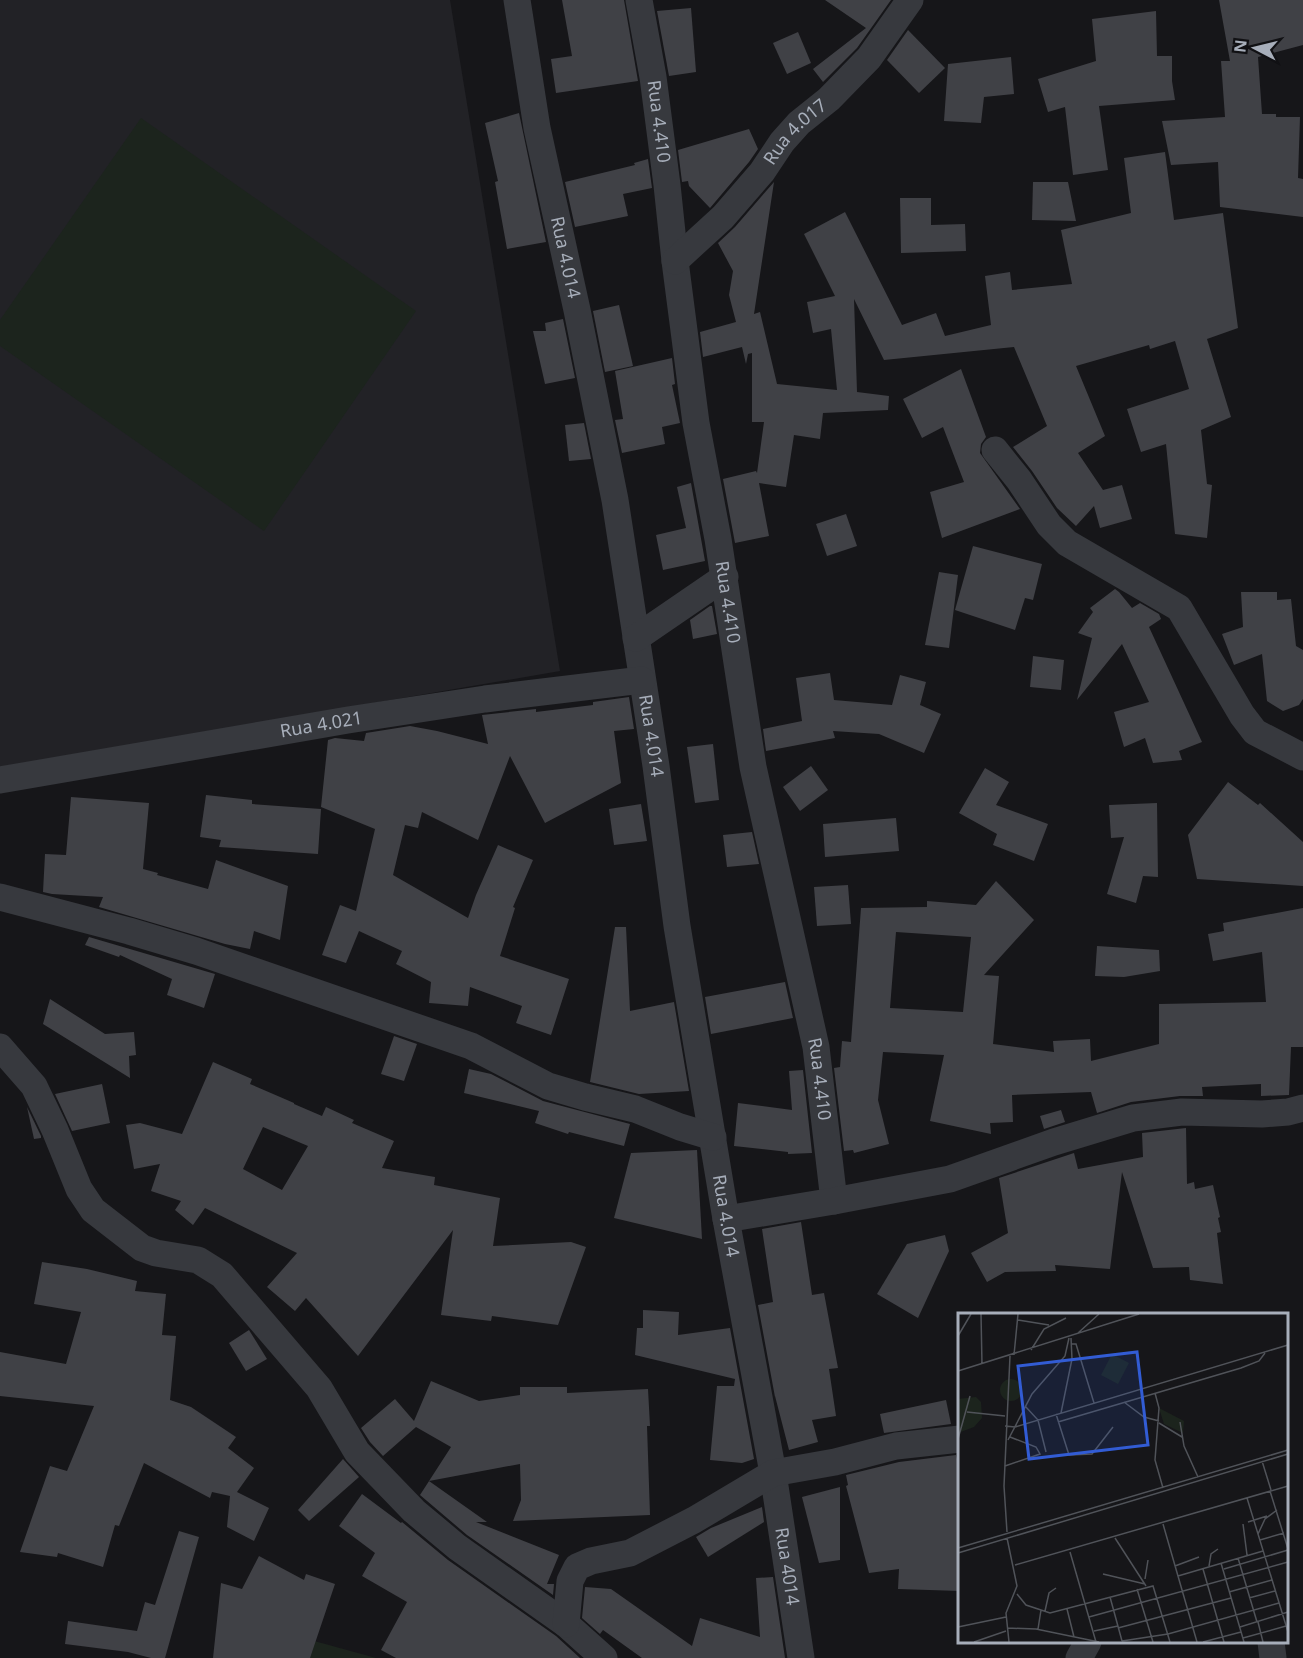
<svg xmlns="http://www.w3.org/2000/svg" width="1303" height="1658" font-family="'Noto Sans',sans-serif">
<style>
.built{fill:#222226}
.green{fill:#1c241d}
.building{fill:#404146;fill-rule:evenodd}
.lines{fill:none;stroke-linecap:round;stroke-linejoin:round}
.minor{stroke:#37393e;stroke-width:27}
.labels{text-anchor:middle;stroke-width:4.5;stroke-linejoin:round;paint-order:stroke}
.street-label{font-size:18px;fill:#a7aeba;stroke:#111114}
.inset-road{fill:none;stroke:#505359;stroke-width:1.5}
.view{fill:#325cd4;fill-opacity:0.15;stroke:#325cd4;stroke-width:3}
.inset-edge{fill:none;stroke:#a7aeba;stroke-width:3}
</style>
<rect width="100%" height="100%" fill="#161619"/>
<polygon class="built" points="0,0 450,0 560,671 0,767"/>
<g class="green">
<polygon points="141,118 416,311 264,531 0,346 0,320"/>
<polygon points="307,1639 376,1658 263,1658"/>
</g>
<g class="building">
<polygon points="562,0 624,0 638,81 556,93 551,59 572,56"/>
<polygon points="825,0 891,0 857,48 823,82 813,69 866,28"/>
<polygon points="1219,0 1303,0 1303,45 1258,57 1262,114 1276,114 1276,117 1300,117 1298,178 1303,179 1303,217 1220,207 1218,162 1171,165 1162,121 1225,117 1221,61 1230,61"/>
<polygon points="691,8 696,72 669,76 657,11"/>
<polygon points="1156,11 1157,56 1172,56 1172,81 1175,100 1099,106 1108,170 1073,175 1065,107 1048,112 1038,79 1096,61 1092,19"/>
<polygon points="908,30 945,68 919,93 887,60"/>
<polygon points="798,32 811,63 787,74 773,43"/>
<polygon points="1011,57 1014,94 984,97 981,123 944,121 948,64"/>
<polygon points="519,113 546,242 507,249 495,182 498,181 485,123"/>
<polygon points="749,129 758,149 749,162 710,208 689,186 688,181 682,182 678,150"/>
<polygon points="1165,152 1174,220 1223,213 1238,328 1207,339 1231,417 1201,430 1207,484 1212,485 1207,538 1175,534 1166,444 1141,452 1127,409 1189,389 1175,341 1150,349 1149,345 1076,366 1105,436 1078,453 1103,490 1122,485 1132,519 1100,528 1094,506 1076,526 1057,508 1032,471 1013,447 1047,426 1014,347 884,360 854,299 857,392 889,396 888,410 823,413 820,439 794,435 786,487 759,483 769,536 735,543 723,479 756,471 757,473 764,422 752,422 752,353 748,354 746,364 742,347 703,357 700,332 736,322 729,295 733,271 718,243 735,227 774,182 754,314 760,312 777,384 837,390 831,329 813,333 807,302 835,296 804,234 845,212 902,325 936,313 945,336 991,325 985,276 1010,272 1012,290 1072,284 1061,230 1131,213 1124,158"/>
<polygon points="648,159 652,188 623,194 628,216 575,227 565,182 635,165 634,163"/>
<polygon points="1033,182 1068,182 1076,221 1032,220"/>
<polygon points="900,198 931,198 931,225 965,224 966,251 901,253"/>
<polygon points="619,305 633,366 605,372 593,311"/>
<polygon points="563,319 575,378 545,384 533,331 546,331 545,323"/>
<polygon points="672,358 675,384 672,385 680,423 662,427 665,444 622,453 615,420 623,419 615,371"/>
<polygon points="961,369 986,437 981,444 980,453 1020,509 942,538 930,492 964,482 943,427 922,438 903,399"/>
<polygon points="584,423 591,459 569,461 565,425"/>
<polygon points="691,483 705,561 663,570 656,535 686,528 677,487"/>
<polygon points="846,514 857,546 827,556 816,524"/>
<polygon points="973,546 1042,564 1033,600 1025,598 1015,630 955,610"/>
<polygon points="939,572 958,575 949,648 925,645"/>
<polygon points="1115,589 1119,592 1132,608 1140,603 1159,614 1161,619 1149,627 1202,742 1179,751 1182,760 1153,763 1145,738 1124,747 1114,712 1149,702 1122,644 1077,700 1092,638 1078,633 1093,612 1090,608"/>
<polygon points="1241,592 1277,592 1277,600 1291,599 1296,646 1303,650 1303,699 1299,705 1283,711 1267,701 1262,654 1234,665 1222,634 1243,627"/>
<polygon points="710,606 712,606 717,634 693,639 690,620"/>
<polygon points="1033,656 1064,660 1061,690 1030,687"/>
<polygon points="830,673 834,700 892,705 900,675 926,682 920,705 941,714 924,753 879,734 833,731 835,738 766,751 763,729 802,721 796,678"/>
<polygon points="629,697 634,729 614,731 621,783 545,823 510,756 478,840 422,812 418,828 405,825 393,875 468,918 476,895 498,845 533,860 513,907 515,908 500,956 569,979 551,1035 516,1023 522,1006 470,987 468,1006 429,1003 431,982 396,964 402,951 359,931 346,963 322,955 340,905 356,911 375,829 321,807 328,740 335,738 364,741 366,733 410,726 437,731 488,744 482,715 536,709 536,712 593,705 593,702"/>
<polygon points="713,744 719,800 695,803 687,747"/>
<polygon points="811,766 828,790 800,811 783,787"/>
<polygon points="985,768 1009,782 996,805 1048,824 1034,861 993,845 997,834 959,813"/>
<polygon points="1228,782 1258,805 1260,803 1303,842 1303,886 1197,879 1188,835"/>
<polygon points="206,795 252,800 252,804 321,809 318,854 219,847 221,840 200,837"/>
<polygon points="71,797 149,803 143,869 158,873 157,875 208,889 216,860 288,886 280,940 254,931 250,949 225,944 99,907 103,897 52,894 43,892 45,854 66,855"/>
<polygon points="1157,803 1158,877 1143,876 1136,903 1107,894 1124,837 1111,838 1109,805"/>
<polygon points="641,804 647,841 614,845 609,809"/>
<polygon points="896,818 899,851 825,857 823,824"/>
<polygon points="752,832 759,864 727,867 723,835"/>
<path d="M996 881 1034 920 984 975 999 976 993 1044 1054 1052 1053 1041 1090 1039 1091 1061 1159 1044V1004L1266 1002 1262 952 1213 961 1208 934 1224 931 1223 923 1303 908V1047H1291L1289 1095 1261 1096V1084L1202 1087 1203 1096H1180L1131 1102 1097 1113 1091 1092 1012 1095 1013 1122 990 1123 991 1134 930 1121 944 1055 883 1052 878 1100 889 1144 854 1153 853 1150 844 1151 834 1068 840 1067 842 1041 851 1042 861 908 927 907V901L976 905ZM896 932 971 937 963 1012 890 1008Z"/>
<polygon points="848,885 851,924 817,926 814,887"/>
<polygon points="615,927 626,927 630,1011 674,1002 689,1091 639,1094 590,1082"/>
<polygon points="89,937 215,974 204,1008 167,995 172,979 120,955 119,957 85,945"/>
<polygon points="1097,946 1159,950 1160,971 1124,977 1095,976"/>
<polygon points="785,982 793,1018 711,1034 705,997"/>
<polygon points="50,999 105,1034 134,1032 136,1055 129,1056 130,1078 43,1024"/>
<polygon points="394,1036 417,1044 404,1081 381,1074"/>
<path d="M213 1062 252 1079 250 1084 294 1103V1104L322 1116 326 1107 354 1120 352 1123 394 1141 382 1168 435 1177 434 1185 500 1198 493 1246 571 1242 586 1247 558 1325 492 1316 491 1321 441 1315 453 1230 358 1356 306 1298 295 1311 267 1287 297 1253 205 1208 193 1225 175 1210 181 1201 151 1191 160 1164 134 1169 126 1125 140 1123 182 1134ZM263 1127 308 1146 282 1190 243 1169Z"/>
<polygon points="469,1069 491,1074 543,1101 630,1124 624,1146 569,1132 568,1134 535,1123 539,1111 464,1093"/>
<polygon points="803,1070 812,1153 788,1154 788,1152 734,1146 738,1103 792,1110 789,1071"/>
<polygon points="102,1084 110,1123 72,1131 55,1094"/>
<polygon points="27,1107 41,1136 41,1138 34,1139"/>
<polygon points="1061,1110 1065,1122 1044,1129 1040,1116"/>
<polygon points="1186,1128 1187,1184 1194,1182 1195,1189 1213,1185 1220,1217 1218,1218 1221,1232 1217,1233 1223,1284 1190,1280 1189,1267 1153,1268 1122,1172 1110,1269 1055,1265 1056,1271 1005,1272 987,1282 971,1253 1008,1233 999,1178 1074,1153 1078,1169 1143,1157 1142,1133"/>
<polygon points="697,1150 702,1239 614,1218 631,1153"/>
<polygon points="801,1222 812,1295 824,1293 838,1368 829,1369 836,1416 812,1420 818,1442 789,1450 775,1396 775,1397 758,1305 773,1302 762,1229"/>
<polygon points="945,1235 949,1251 918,1318 877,1294 907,1244"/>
<polygon points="42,1262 87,1269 137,1281 135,1291 166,1294 162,1335 176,1336 170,1400 191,1407 236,1437 228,1448 254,1468 237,1492 269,1508 254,1541 227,1527 230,1496 212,1492 210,1498 144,1463 119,1526 115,1525 103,1567 58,1553 57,1557 20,1552 50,1466 67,1471 94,1406 0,1396 0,1352 66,1364 81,1312 34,1304"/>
<polygon points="643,1310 679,1312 678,1335 730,1328 754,1459 742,1463 710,1460 717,1386 734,1386 735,1379 635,1355 637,1328 643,1328"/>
<polygon points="249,1330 267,1359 246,1371 229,1343"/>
<polygon points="431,1381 479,1401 520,1395 520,1387 567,1387 567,1393 648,1389 650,1426 647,1426 650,1515 513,1521 521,1500 520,1464 429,1481 487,1522 476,1522 559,1555 547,1584 554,1584 553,1595 467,1535 420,1495 451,1447 416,1427 383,1456 370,1442 361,1428 395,1399 414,1421"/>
<polygon points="946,1400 951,1424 884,1433 880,1414"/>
<polygon points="956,1455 960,1471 960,1591 898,1589 899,1569 869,1573 846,1486 848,1485 846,1475 899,1462"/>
<polygon points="343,1459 359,1477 309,1521 298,1510"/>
<polygon points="840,1487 840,1560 819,1563 802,1497"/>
<polygon points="362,1494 401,1523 402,1522 448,1560 556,1636 580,1658 396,1658 381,1650 407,1602 362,1576 375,1553 339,1526"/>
<polygon points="762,1507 764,1522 708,1557 696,1537 711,1528"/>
<polygon points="179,1531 199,1537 165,1658 151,1658 128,1652 65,1644 68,1621 137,1631 145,1602 155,1605"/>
<polygon points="259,1556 304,1580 306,1574 335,1584 310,1658 213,1658 221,1583 242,1589"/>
<polygon points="773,1577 785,1658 642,1658 603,1630 600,1634 582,1618 585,1587 611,1589 692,1646 700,1618 760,1637 756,1578"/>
</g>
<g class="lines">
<g class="minor">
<path id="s1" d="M517 0 537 128 577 310 615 500 656 766 677 926 726 1219 773 1473 801 1658"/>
<path id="s2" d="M639 0 653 77 667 185 675 261 696 423 718 539 753 767 816 1047 834 1201"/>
<path id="s3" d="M675 261 723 217 762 172 782 142 799 123 829 99 869 58 910 0"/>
<polyline points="995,450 1019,480 1049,525 1067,543 1179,608 1242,715 1255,732 1303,757"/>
<polyline points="636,638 725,577"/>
<path id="s4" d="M0 780 348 720 485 699 642 680"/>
<polyline points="0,897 129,931 196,951 471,1046 548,1086 585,1097 635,1109 680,1127 713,1137"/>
<polyline points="0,1047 34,1086 55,1130 79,1189 93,1210 142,1248 156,1253 198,1260 222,1275 319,1388 357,1452 414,1511 457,1547 566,1624 604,1658"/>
<polyline points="726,1219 834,1201 950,1179 1054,1142 1133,1118 1182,1112 1262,1114 1288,1112 1303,1108"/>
<polyline points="566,1624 570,1581 577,1567 591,1561 630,1553 694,1520 773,1473 835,1462 896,1446 960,1439"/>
<polyline points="1271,1642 1273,1658"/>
<polyline points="1079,1658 1088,1642"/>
</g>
</g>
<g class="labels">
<g class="street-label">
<text dy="6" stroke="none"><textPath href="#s2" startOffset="123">Rua 4.410</textPath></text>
<text dy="6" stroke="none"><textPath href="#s3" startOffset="177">Rua 4.017</textPath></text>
<text dy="6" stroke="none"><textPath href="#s1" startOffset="262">Rua 4.014</textPath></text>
<text dy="6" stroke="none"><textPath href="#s2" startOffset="609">Rua 4.410</textPath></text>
<text dy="6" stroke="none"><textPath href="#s4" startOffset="326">Rua 4.021</textPath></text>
<text dy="6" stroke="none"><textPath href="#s1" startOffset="748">Rua 4.014</textPath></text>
<text dy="6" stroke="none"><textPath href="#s2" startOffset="1095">Rua 4.410</textPath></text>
<text dy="6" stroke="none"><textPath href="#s1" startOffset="1234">Rua 4.014</textPath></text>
<text dy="6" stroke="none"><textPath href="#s1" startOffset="1590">Rua 4014</textPath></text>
</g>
</g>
<g transform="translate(958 1313)">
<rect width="330" height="330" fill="#161619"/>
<path d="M154 41 171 50 160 71 143 62ZM42 77a11 11 0 1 1 22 0a11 11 0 1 1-22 0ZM18 84 23 89 24 105 16 114 0 120V86ZM201 95 226 108 225 120 206 111Z" fill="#1c241d"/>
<path class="inset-road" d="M23 1 24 52M60 7 91 12M120 20 141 1M0 23 13 1M113 31H118L136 90M73 37 86 16 108 5M56 42 60 1M0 58 181 1M197 80 201 95 197 147 205 175M166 89 186 104 201 108M67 93 80 107 88 139M9 99 47 103M103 100 114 46 113 25M98 101 111 142 134 141 155 114M100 109 283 55 301 48 307 40M222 109 226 133 240 164M201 110 224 124M47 113 57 114 330 32M0 126 12 83M50 127 74 81 107 43 111 25M304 148 313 177M47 153 82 141 78 134 52 124M312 178 330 236M289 185 330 319M290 209 309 203M205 211 239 329M285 211 289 242M49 219 46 173 52 43M300 221 307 206 319 197M49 225 59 273 48 300 51 329M157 225 188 273M302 227 326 220M0 235 330 137M112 239 138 329M0 240 330 141M280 245 299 309M263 250 286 329M57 252 330 173M217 253 241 244M251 253 253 241 260 236M245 256 266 329M266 256 330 237M145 261 187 271M220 263 305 238M187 266 190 247M179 276 195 329M271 279 314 267M59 281 68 292 92 300 195 273 212 329M152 284 164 328M291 285 317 278M109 296 116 324M87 298 91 280 98 275M131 304 330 249M300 309 305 329M0 314 48 304M282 314 330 299M49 315 78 316 141 329M160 315 273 285M80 316 83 297M136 318 160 313M285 325 328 313M164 328 210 321 321 290M16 329 48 318M245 329 283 319"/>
<path class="view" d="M179 39 190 132 71 146 60 53Z"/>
<rect width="330" height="330" class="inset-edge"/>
</g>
<g transform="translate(1255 48) rotate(277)" stroke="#111114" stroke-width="4.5" paint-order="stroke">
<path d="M0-4.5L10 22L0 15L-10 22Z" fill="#a7aeba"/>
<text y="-9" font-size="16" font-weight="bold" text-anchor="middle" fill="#a7aeba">N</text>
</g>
</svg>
